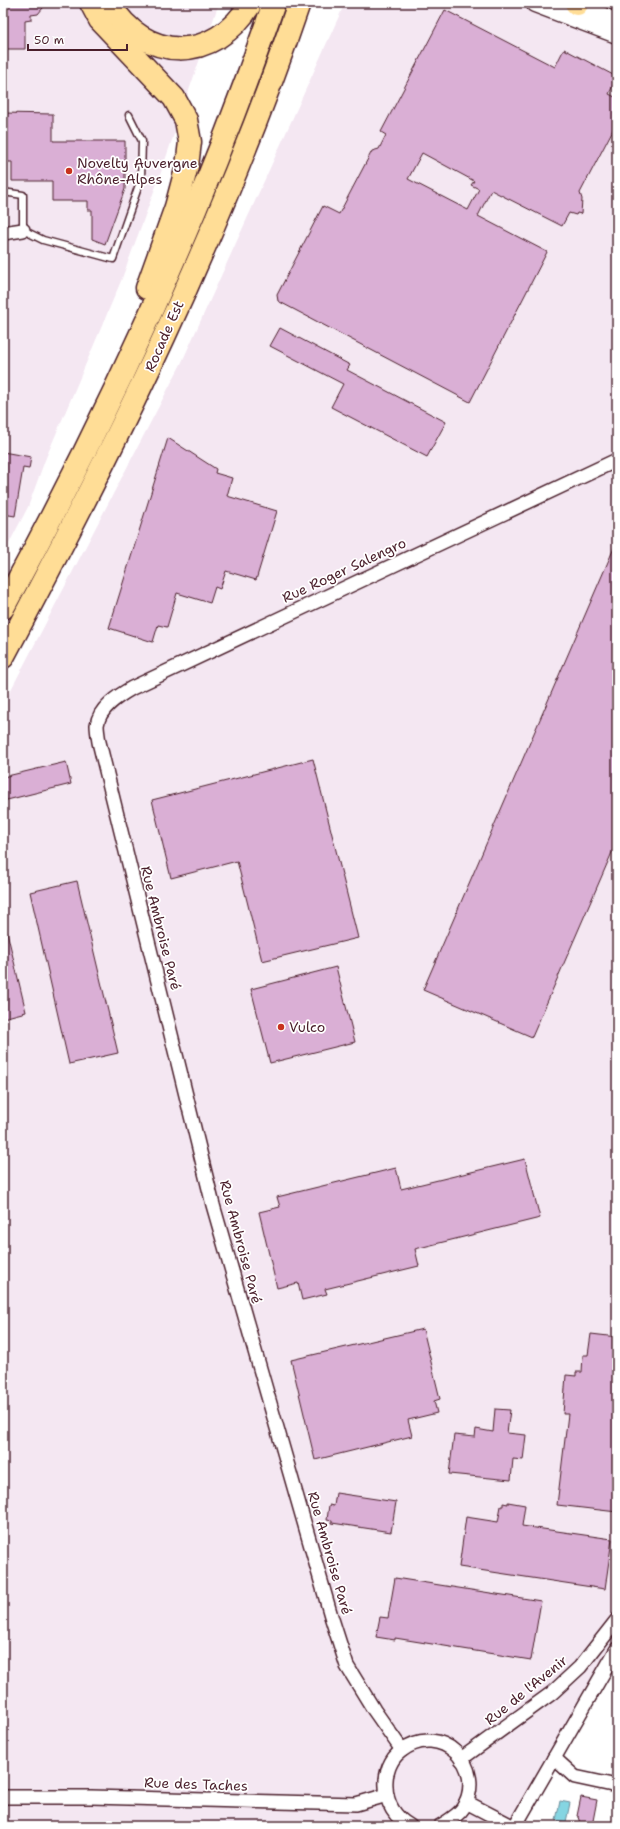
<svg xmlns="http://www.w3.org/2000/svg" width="620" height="1829" font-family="'Shantell Sans',sans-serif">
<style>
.built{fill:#f4e7f2}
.water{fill:#85d5e2;stroke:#6d8c99}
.building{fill:#daafd5;stroke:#4a1f2b;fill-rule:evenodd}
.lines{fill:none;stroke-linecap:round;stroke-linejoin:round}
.lane-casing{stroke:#4a1f2b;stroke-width:9}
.street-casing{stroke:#4a1f2b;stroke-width:16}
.secondary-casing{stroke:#4a1f2b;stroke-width:21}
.highway-casing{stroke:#4a1f2b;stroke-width:25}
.lane{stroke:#fff;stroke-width:6}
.street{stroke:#fff;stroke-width:13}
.secondary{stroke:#fff;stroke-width:18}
.highway{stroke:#ffdd96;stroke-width:22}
.poi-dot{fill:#c8321e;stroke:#fff;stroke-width:1.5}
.labels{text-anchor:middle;stroke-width:3.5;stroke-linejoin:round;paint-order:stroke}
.poi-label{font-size:14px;fill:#4a1f2b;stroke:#fff;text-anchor:start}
.street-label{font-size:14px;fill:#4a1f2b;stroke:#fff}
</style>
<rect width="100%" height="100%" fill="#fff"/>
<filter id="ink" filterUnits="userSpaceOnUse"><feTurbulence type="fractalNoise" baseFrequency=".025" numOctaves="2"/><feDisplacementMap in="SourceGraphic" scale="8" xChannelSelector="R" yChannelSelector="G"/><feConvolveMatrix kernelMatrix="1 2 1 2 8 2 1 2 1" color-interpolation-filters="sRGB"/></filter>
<g filter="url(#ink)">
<g class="built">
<polygon points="3,3 219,3 160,175 121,281 45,460 28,507 3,555"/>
<polygon points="345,3 617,3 617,1658 514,1826 3,1826 3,705 181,364"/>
</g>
<polygon class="water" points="560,1801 570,1803 566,1822 556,1820"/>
<g class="building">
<polygon points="3,3 47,3 38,14 31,15 31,20 25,21 25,49 3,49"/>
<path d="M445 10 555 67 564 49 617 77 609 94 617 98V122L580 193 582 199 581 214 577 213 576 215 569 213 562 226 491 190 478 216 547 252 470 402 278 301 277 295 323 206 339 214 372 151 379 149 386 135 381 132ZM422 153 474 181 471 185 479 189 468 210 408 179Z"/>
<polygon points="3,113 53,114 53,141 125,141 125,189 105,244 92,239 92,210 88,210 88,201 52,201 52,181 12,181 12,162 3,162"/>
<polygon points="280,328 350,365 347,370 446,422 427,457 331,407 343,384 270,346"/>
<polygon points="168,438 216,469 215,473 232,478 227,496 277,511 256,580 226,571 220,589 215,587 210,603 177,593 167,627 158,625 153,642 109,628"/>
<polygon points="3,452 31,457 29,469 23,468 15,516 3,514"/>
<polygon points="617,541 617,841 532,1037 423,990"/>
<polygon points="313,759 358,938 262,961 237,861 171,878 152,800"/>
<polygon points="66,762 71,784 3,801 3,777"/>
<polygon points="77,881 118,1053 69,1064 30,892"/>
<polygon points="3,932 7,932 26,1012 3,1018"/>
<polygon points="336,967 355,1042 270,1063 251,989"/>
<polygon points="525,1159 540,1218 415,1249 419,1266 325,1289 327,1294 302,1300 298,1283 277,1288 259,1212 280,1207 277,1197 396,1168 401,1189"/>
<polygon points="423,1329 440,1399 434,1401 437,1413 408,1420 412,1436 315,1460 291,1360"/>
<polygon points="591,1334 617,1337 617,1512 557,1505 568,1414 563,1414 566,1375 576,1376 576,1372 582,1372 583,1355 588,1355"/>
<polygon points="495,1409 510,1410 507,1433 526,1435 523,1460 513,1459 511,1480 449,1474 454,1435 475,1437 476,1429 493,1432"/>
<polygon points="336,1493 396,1502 391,1532 332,1523 332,1521 327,1520 329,1505 334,1506"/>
<polygon points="508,1502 525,1505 522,1526 612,1539 605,1589 459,1567 466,1517 498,1522 501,1506 503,1506 503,1503 508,1504"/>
<polygon points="395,1578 541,1601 531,1660 395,1638 395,1640 376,1637 380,1617 388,1618"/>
<polygon points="581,1797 597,1800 592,1826 582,1826 579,1817 577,1816"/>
</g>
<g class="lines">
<defs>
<polyline id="lane" points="3,192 23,195 23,230 43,240 113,259 141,179 142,141 129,115"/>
<g id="street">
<polyline points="3,233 23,230"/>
<path d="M402 1750 374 1710 347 1666 331 1616 213 1205 99 742C98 736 97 730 97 725 99 708 118 696 132 688L617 460"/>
<polyline points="554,1758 575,1777 617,1786"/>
<polyline points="461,1759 552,1693 580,1667 617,1620"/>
<polyline points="3,1797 91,1797 356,1804 387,1795"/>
<polyline points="466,1802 512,1826"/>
<path d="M410 1826C395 1818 386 1803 386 1786 385 1774 390 1759 401 1751 440 1720 488 1767 463 1808 458 1816 448 1821 440 1826"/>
<polyline points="515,1826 617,1649"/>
</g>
<g id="secondary">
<polyline points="535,3 617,34"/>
<polyline points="575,3 616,23"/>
</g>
<g id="highway">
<polyline points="91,3 100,20 174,98 186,120 190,142 187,166 176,207 147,288"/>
<path d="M109 3C145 63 214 64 251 3"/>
<polyline points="576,3 577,4"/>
<path d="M3 608C109 414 202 212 274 3"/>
<path d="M3 657C116 446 222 230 299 3"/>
</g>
</defs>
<use href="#lane" class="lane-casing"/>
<use href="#street" class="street-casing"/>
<use href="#secondary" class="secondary-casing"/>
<use href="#highway" class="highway-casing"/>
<use href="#lane" class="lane"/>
<use href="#street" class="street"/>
<use href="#secondary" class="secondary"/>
<use href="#highway" class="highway"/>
</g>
</g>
<g class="poi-dot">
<circle cx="69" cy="171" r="4"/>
<circle cx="281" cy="1027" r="4"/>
</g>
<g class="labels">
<g class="poi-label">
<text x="77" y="168">Novelty Auvergne<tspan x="77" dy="16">Rhône-Alpes</tspan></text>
<text x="289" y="1032">Vulco</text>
</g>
<g class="street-label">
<text transform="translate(164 336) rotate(-66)" y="5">Rocade Est</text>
<text transform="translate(344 570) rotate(-25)" y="5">Rue Roger Salengro</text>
<text transform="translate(161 928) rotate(76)" y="5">Rue Ambroise Paré</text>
<text transform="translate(241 1242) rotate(75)" y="5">Rue Ambroise Paré</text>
<text transform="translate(330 1553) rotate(74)" y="5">Rue Ambroise Paré</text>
<text transform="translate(526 1690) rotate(-39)" y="5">Rue de l'Avenir</text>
<text transform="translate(196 1784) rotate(2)" y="5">Rue des Taches</text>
</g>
</g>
<rect width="620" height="1829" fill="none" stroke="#fff" stroke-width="16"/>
<rect x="8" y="8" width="604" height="1813" fill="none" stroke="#4a1f2b" stroke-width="1.5" filter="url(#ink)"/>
<path d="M28 44v6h99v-6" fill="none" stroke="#4a1f2b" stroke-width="2"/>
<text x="34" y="44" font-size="12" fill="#4a1f2b" stroke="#ffffff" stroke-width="3" paint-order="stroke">50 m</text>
</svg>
